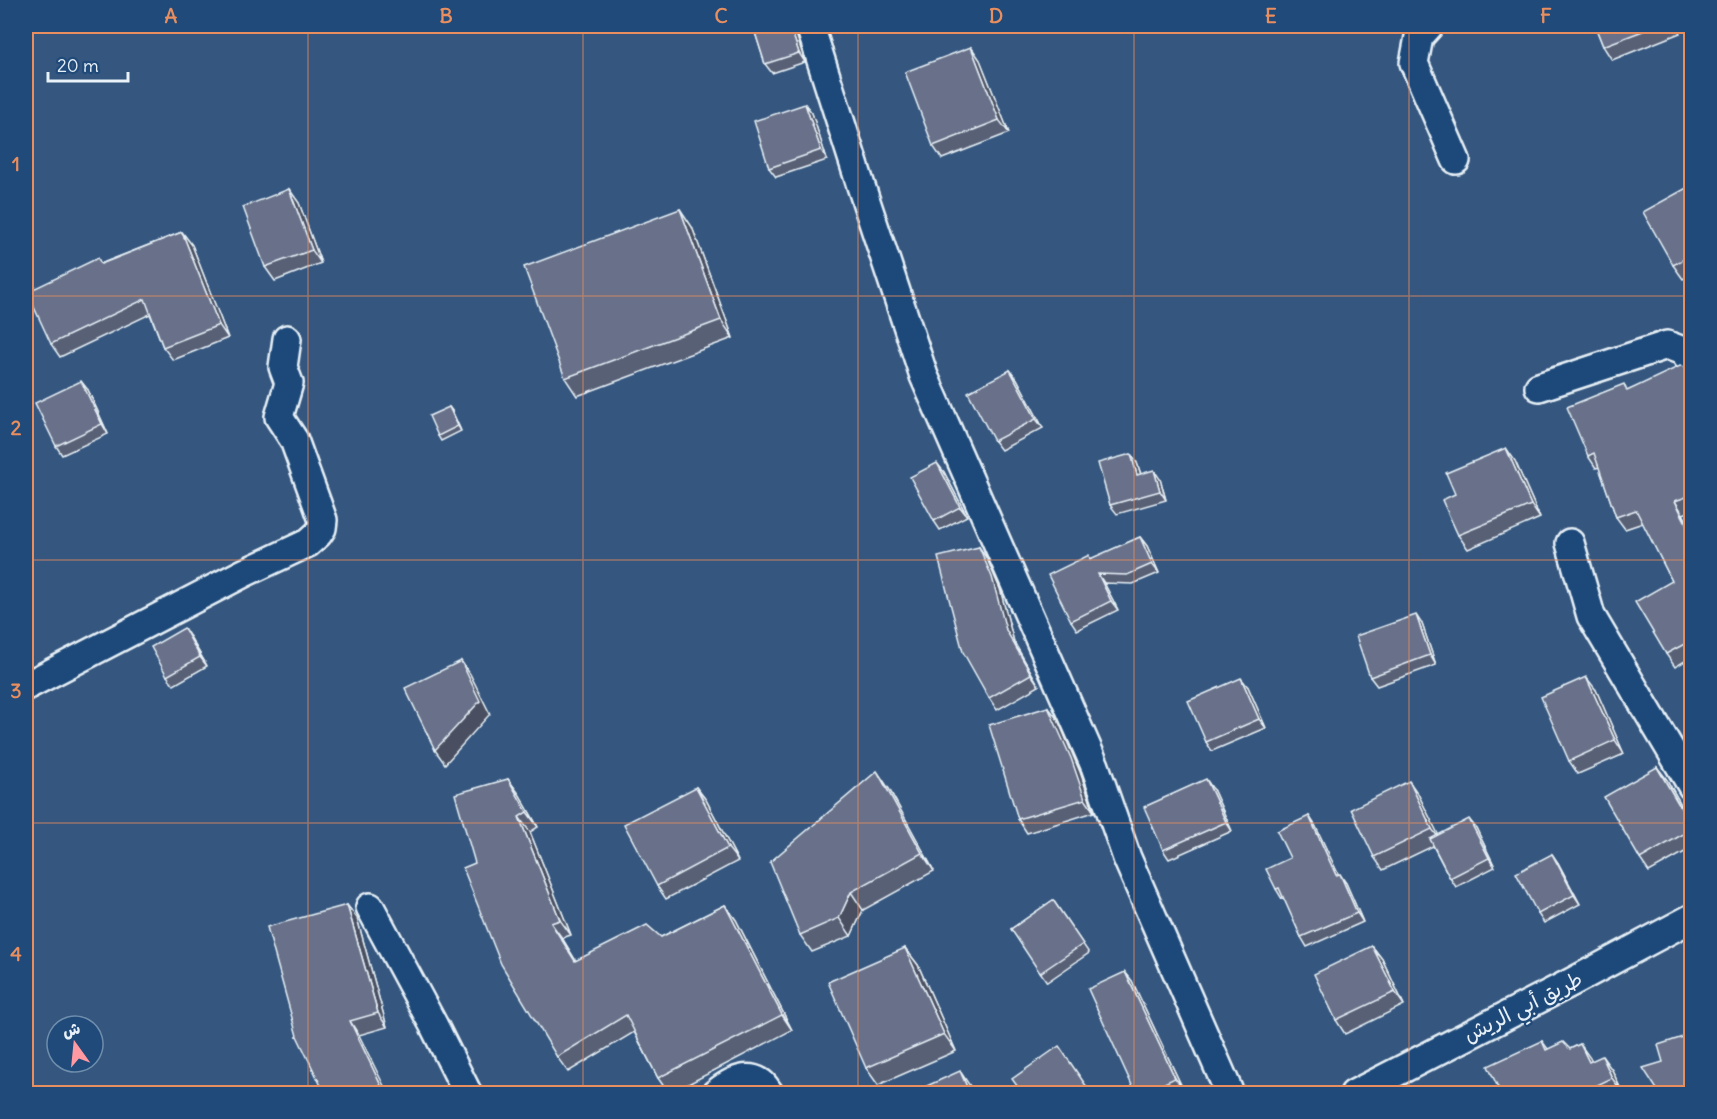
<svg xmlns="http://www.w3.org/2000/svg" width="1717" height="1119" font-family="Delius,'Playpen Sans Arabic',sans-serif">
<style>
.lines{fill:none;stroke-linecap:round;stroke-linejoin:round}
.minor-casing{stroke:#e8f1f8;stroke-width:32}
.minor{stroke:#1f4a7a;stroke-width:27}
.wall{fill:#596176;stroke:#e8f1f8;stroke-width:1.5}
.shaded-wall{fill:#494f60;stroke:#e8f1f8;stroke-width:1.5}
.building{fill:#687189;stroke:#e8f1f8;stroke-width:1.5}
.grid{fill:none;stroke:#e88e5f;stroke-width:1.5;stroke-opacity:0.55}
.labels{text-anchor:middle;stroke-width:4.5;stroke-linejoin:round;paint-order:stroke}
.street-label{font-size:21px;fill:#e8f1f8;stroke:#1f4a7a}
.neatline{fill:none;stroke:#e88e5f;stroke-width:2}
.grid-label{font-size:20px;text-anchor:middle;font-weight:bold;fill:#e88e5f}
</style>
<rect width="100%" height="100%" fill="#35567e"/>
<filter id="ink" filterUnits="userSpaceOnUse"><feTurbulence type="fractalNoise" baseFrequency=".0167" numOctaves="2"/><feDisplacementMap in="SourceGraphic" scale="12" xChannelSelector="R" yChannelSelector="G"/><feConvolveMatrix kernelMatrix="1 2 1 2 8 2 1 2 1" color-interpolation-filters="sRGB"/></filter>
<g filter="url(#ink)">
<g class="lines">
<defs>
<g id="minor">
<polyline points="810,26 861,186 924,376 1095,766 1127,858 1230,1094"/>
<polyline points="1429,26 1419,37 1414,63 1456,160"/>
<polyline points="1539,387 1667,345 1683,351 1692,364"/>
<polyline points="1570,543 1591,616 1692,786"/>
<polyline points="26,686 244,573 308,543 318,534 322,528 323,520 294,440 279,417 289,383 283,367 287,339"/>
<polyline points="370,907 434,1026 468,1094"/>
<path d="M715 1094C727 1084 745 1073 760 1082 764 1084 767 1090 770 1094"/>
<polyline points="1354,1094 1570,983 1692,918"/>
</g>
</defs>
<use href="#minor" class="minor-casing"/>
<use href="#minor" class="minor"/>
</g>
<g class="wall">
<polygon points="753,26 795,26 795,31 805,62 772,73 765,64"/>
<polygon points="1595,26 1677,26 1680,33 1612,60 1603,46"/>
<polygon points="971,47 980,60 1009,133 942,159 933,146"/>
<polygon points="805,104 812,113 827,160 776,177 769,168"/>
<polygon points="1692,185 1692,274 1683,279 1673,265"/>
<polygon points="289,189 299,203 321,263 275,281 265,267"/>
<polygon points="680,209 692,227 733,338 577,396 565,378"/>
<polygon points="182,232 192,245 228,338 173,360 163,347 150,314 60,357 51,344 102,263"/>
<polygon points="1686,367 1692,375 1692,511 1683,514 1692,530 1692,657 1675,667 1666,654 1672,581 1643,523 1625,529 1616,517 1599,467 1596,468 1588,456 1629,390"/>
<polygon points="1010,370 1017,379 1043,428 1001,450 994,441"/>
<polygon points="88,390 108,434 62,455 56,446"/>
<polygon points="449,407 452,411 461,431 441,441 438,436"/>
<polygon points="1506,448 1515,461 1540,518 1468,549 1458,535 1455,494"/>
<polygon points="1137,463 1141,474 1160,479 1166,500 1117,514 1110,505"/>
<polygon points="944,472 967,516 940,530 934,521"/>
<polygon points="1140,537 1147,546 1159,573 1133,584 1104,583 1118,610 1077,630 1071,621 1091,559"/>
<polygon points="979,547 987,559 1000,589 1014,642 1039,686 997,710 989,698"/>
<polygon points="1422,624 1436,665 1377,686 1370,677"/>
<polygon points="190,637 207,666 174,685 167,676"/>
<polygon points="1248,687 1266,728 1212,751 1206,742"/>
<polygon points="1596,690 1624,754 1578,774 1569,761"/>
<polygon points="1048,707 1058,720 1080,772 1094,812 1027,833 1018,819"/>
<polygon points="1657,767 1667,780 1692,824 1692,848 1649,872 1640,859"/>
<polygon points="508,779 519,794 538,827 530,832 571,935 562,938 576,961 661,937 725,905 736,920 792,1030 669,1094 658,1078 634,1032 568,1072 557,1057 475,863"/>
<polygon points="696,787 706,800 738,861 666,899 657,886"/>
<polygon points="889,789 934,871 863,910 851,936 812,952 800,935"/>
<polygon points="1213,789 1232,831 1169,859 1163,850"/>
<polygon points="1418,794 1438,835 1476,828 1495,867 1456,887 1450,878 1433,846 1383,870 1374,857"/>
<polygon points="1309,816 1315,825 1338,874 1346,883 1363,922 1307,947 1301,937 1284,898 1282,899 1276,889"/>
<polygon points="1552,854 1558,863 1580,904 1544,923 1538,914"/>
<polygon points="1053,900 1089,953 1047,982 1011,929"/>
<polygon points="347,905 357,918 387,1027 359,1035 297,1036"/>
<polygon points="1372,946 1382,959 1404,1005 1345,1034 1336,1020"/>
<polygon points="905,948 918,965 956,1051 878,1085 866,1068"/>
<polygon points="1125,972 1132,981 1182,1087 1168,1094 1136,1094"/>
<polygon points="1542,1041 1548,1049 1570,1049 1580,1044 1591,1061 1612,1070 1622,1092 1618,1094 1501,1094"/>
</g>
<g class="shaded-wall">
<polygon points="790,26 795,26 795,31 805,62 799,53"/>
<polygon points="971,47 980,60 1009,133 999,120"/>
<polygon points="805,104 812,113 827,160 821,150"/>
<polygon points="289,189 299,203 321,263 312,250"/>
<polygon points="680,209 692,227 733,338 721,320"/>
<polygon points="182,232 192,245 228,338 219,325"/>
<polygon points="1010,370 1017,379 1043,428 1036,419"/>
<polygon points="81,381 88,390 108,434 102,424"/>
<polygon points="449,407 452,411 461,431 458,426"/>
<polygon points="1506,448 1515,461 1540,518 1531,505"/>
<polygon points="1131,454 1137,463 1144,484 1137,475"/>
<polygon points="937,463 944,472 967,516 960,507"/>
<polygon points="1154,470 1160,479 1166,500 1160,491"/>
<polygon points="1675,501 1683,514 1692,530 1692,535"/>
<polygon points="1140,537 1147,546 1159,573 1152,564"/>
<polygon points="979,547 987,559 1000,589 1014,642 1039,686 1031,674 1006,630"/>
<polygon points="1098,574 1104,583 1118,610 1111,601"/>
<polygon points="1416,615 1422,624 1436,665 1430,655"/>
<polygon points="184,628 190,637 207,666 200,657"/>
<polygon points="461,661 470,674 490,714 445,764 435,750"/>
<polygon points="1586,677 1596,690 1624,754 1615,740"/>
<polygon points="1241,678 1248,687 1266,728 1259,719"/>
<polygon points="1048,707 1058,720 1080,772 1094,812 1085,799"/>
<polygon points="1657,767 1667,780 1692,824 1692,827"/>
<polygon points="877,771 889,789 934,871 922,853"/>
<polygon points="508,779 519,794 538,827 527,812"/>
<polygon points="1206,779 1213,789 1232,831 1226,822"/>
<polygon points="1409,781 1418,794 1442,842 1432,829"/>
<polygon points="696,787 706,800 738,861 728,848"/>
<polygon points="1309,816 1315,825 1343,884 1336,875"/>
<polygon points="519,817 530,832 571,935 560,920"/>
<polygon points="1469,819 1476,828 1495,867 1489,858"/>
<polygon points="1552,854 1558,863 1580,904 1574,895"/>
<polygon points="1340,874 1346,883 1363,922 1357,913"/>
<polygon points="851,892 863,910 851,936 839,918"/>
<polygon points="347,905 357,918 387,1027 378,1013"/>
<polygon points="725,905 736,920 792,1030 782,1015"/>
<polygon points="551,923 562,938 585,977 575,961"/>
<polygon points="1372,946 1382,959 1404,1005 1395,992"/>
<polygon points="905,948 918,965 956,1051 944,1034"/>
<polygon points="1125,972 1132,981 1182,1087 1175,1078"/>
<polygon points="350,1021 359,1035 388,1094 385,1094"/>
<polygon points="1580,1044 1590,1058 1598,1076 1589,1062"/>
<polygon points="1602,1056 1612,1070 1622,1092 1612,1078"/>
<polygon points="960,1071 972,1089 974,1094 970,1094"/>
</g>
<g class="building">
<polygon points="753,26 790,26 799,53 765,64"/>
<polygon points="1595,26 1656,26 1603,46"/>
<polygon points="971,47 999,120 933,146 905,72"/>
<polygon points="805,104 821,150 769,168 754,121"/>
<polygon points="1692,185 1692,255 1673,265 1643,212"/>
<polygon points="289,189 312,250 265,267 243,207"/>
<polygon points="680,209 721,320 565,378 524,267"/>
<polygon points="182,232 219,325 163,347 145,299 51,344 27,292 98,258 101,264"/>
<polygon points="1680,366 1686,367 1692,379 1692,495 1675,501 1692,535 1692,640 1666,654 1635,602 1672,581 1636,510 1616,517 1594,453 1588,456 1567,407 1624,384 1627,391"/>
<polygon points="1010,370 1036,419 994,441 968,392"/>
<polygon points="81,381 102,424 56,446 35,403"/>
<polygon points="449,407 458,426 438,436 429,416"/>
<polygon points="1506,448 1531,505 1458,535 1442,500 1455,494 1446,473"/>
<polygon points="1131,454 1137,475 1154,470 1160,491 1110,505 1098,463"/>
<polygon points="937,463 960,507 934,521 910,477"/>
<polygon points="1140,537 1152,564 1127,575 1098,574 1111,601 1071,621 1048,575 1089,555 1090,559"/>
<polygon points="979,547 992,577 1006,630 1031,674 989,698 963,652 938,557"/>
<polygon points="1416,615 1430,655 1370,677 1356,636"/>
<polygon points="184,628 200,657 167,676 151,647"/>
<polygon points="461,661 480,701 435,750 405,688"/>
<polygon points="1586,677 1615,740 1569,761 1541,697"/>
<polygon points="1241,678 1259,719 1206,742 1188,701"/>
<polygon points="1048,707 1071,758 1085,799 1018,819 989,725"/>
<polygon points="1657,767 1692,827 1692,829 1640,859 1604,797"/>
<polygon points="877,771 922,853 851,892 839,918 800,935 770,862"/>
<polygon points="508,779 527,812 519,817 560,920 551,923 575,961 647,925 661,937 725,905 782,1015 658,1078 626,1015 557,1057 501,964 463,868 475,863 455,794"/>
<polygon points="1206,779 1226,822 1163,850 1144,807"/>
<polygon points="1409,781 1432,829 1374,857 1351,809"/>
<polygon points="696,787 728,848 657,886 624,824"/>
<polygon points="1309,816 1336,875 1340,874 1357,913 1301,937 1279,888 1276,889 1266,869 1290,858 1277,831"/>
<polygon points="1469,819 1489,858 1450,878 1430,839"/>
<polygon points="1552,854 1574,895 1538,914 1516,873"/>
<polygon points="1053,900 1083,944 1040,973 1011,929"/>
<polygon points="347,905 378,1013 350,1021 385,1094 325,1094 297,1036 267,927"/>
<polygon points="1372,946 1395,992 1336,1020 1314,974"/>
<polygon points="905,948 944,1034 866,1068 828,982"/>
<polygon points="1125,972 1175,1078 1142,1094 1136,1094 1088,989"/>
<polygon points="1683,1037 1692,1051 1692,1094 1660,1094 1643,1068 1663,1062 1658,1045"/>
<polygon points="1542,1041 1546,1050 1563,1042 1570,1049 1580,1044 1589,1062 1602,1056 1612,1078 1579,1094 1501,1094 1488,1066"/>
<polygon points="1059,1046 1091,1093 1090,1094 1023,1094 1012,1079"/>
<polygon points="960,1071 970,1094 909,1094"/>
</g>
</g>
<path class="grid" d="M308 26V1094M583 26V1094M858 26V1094M1134 26V1094M1409 26V1094M26 296H1692M26 560H1692M26 823H1692"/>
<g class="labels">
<g class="street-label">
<text transform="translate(1523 1007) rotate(-27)" y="7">طريق أبي الريش</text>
</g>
</g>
<rect width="1717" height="1119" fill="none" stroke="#1f4a7a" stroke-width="66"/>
<g transform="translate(75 1044) rotate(345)"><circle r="28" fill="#1f4a7a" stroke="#6f8dac" stroke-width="1.5"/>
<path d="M0-4.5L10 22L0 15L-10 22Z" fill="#ff9aa2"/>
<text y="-9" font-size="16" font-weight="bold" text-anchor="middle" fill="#e8f1f8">ش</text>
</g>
<path d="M48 72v9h80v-9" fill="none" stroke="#e8f1f8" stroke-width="3"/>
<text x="57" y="72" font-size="18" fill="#e8f1f8" stroke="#1f4a7a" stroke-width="4.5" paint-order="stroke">20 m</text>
<rect x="33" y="33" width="1651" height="1053" class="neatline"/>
<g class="grid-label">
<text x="171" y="23">A</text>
<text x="446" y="23">B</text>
<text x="721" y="23">C</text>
<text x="996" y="23">D</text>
<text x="1271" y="23">E</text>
<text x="1546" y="23">F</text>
<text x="16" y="171">1</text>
<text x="16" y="435">2</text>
<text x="16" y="698">3</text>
<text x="16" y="961">4</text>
</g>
</svg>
